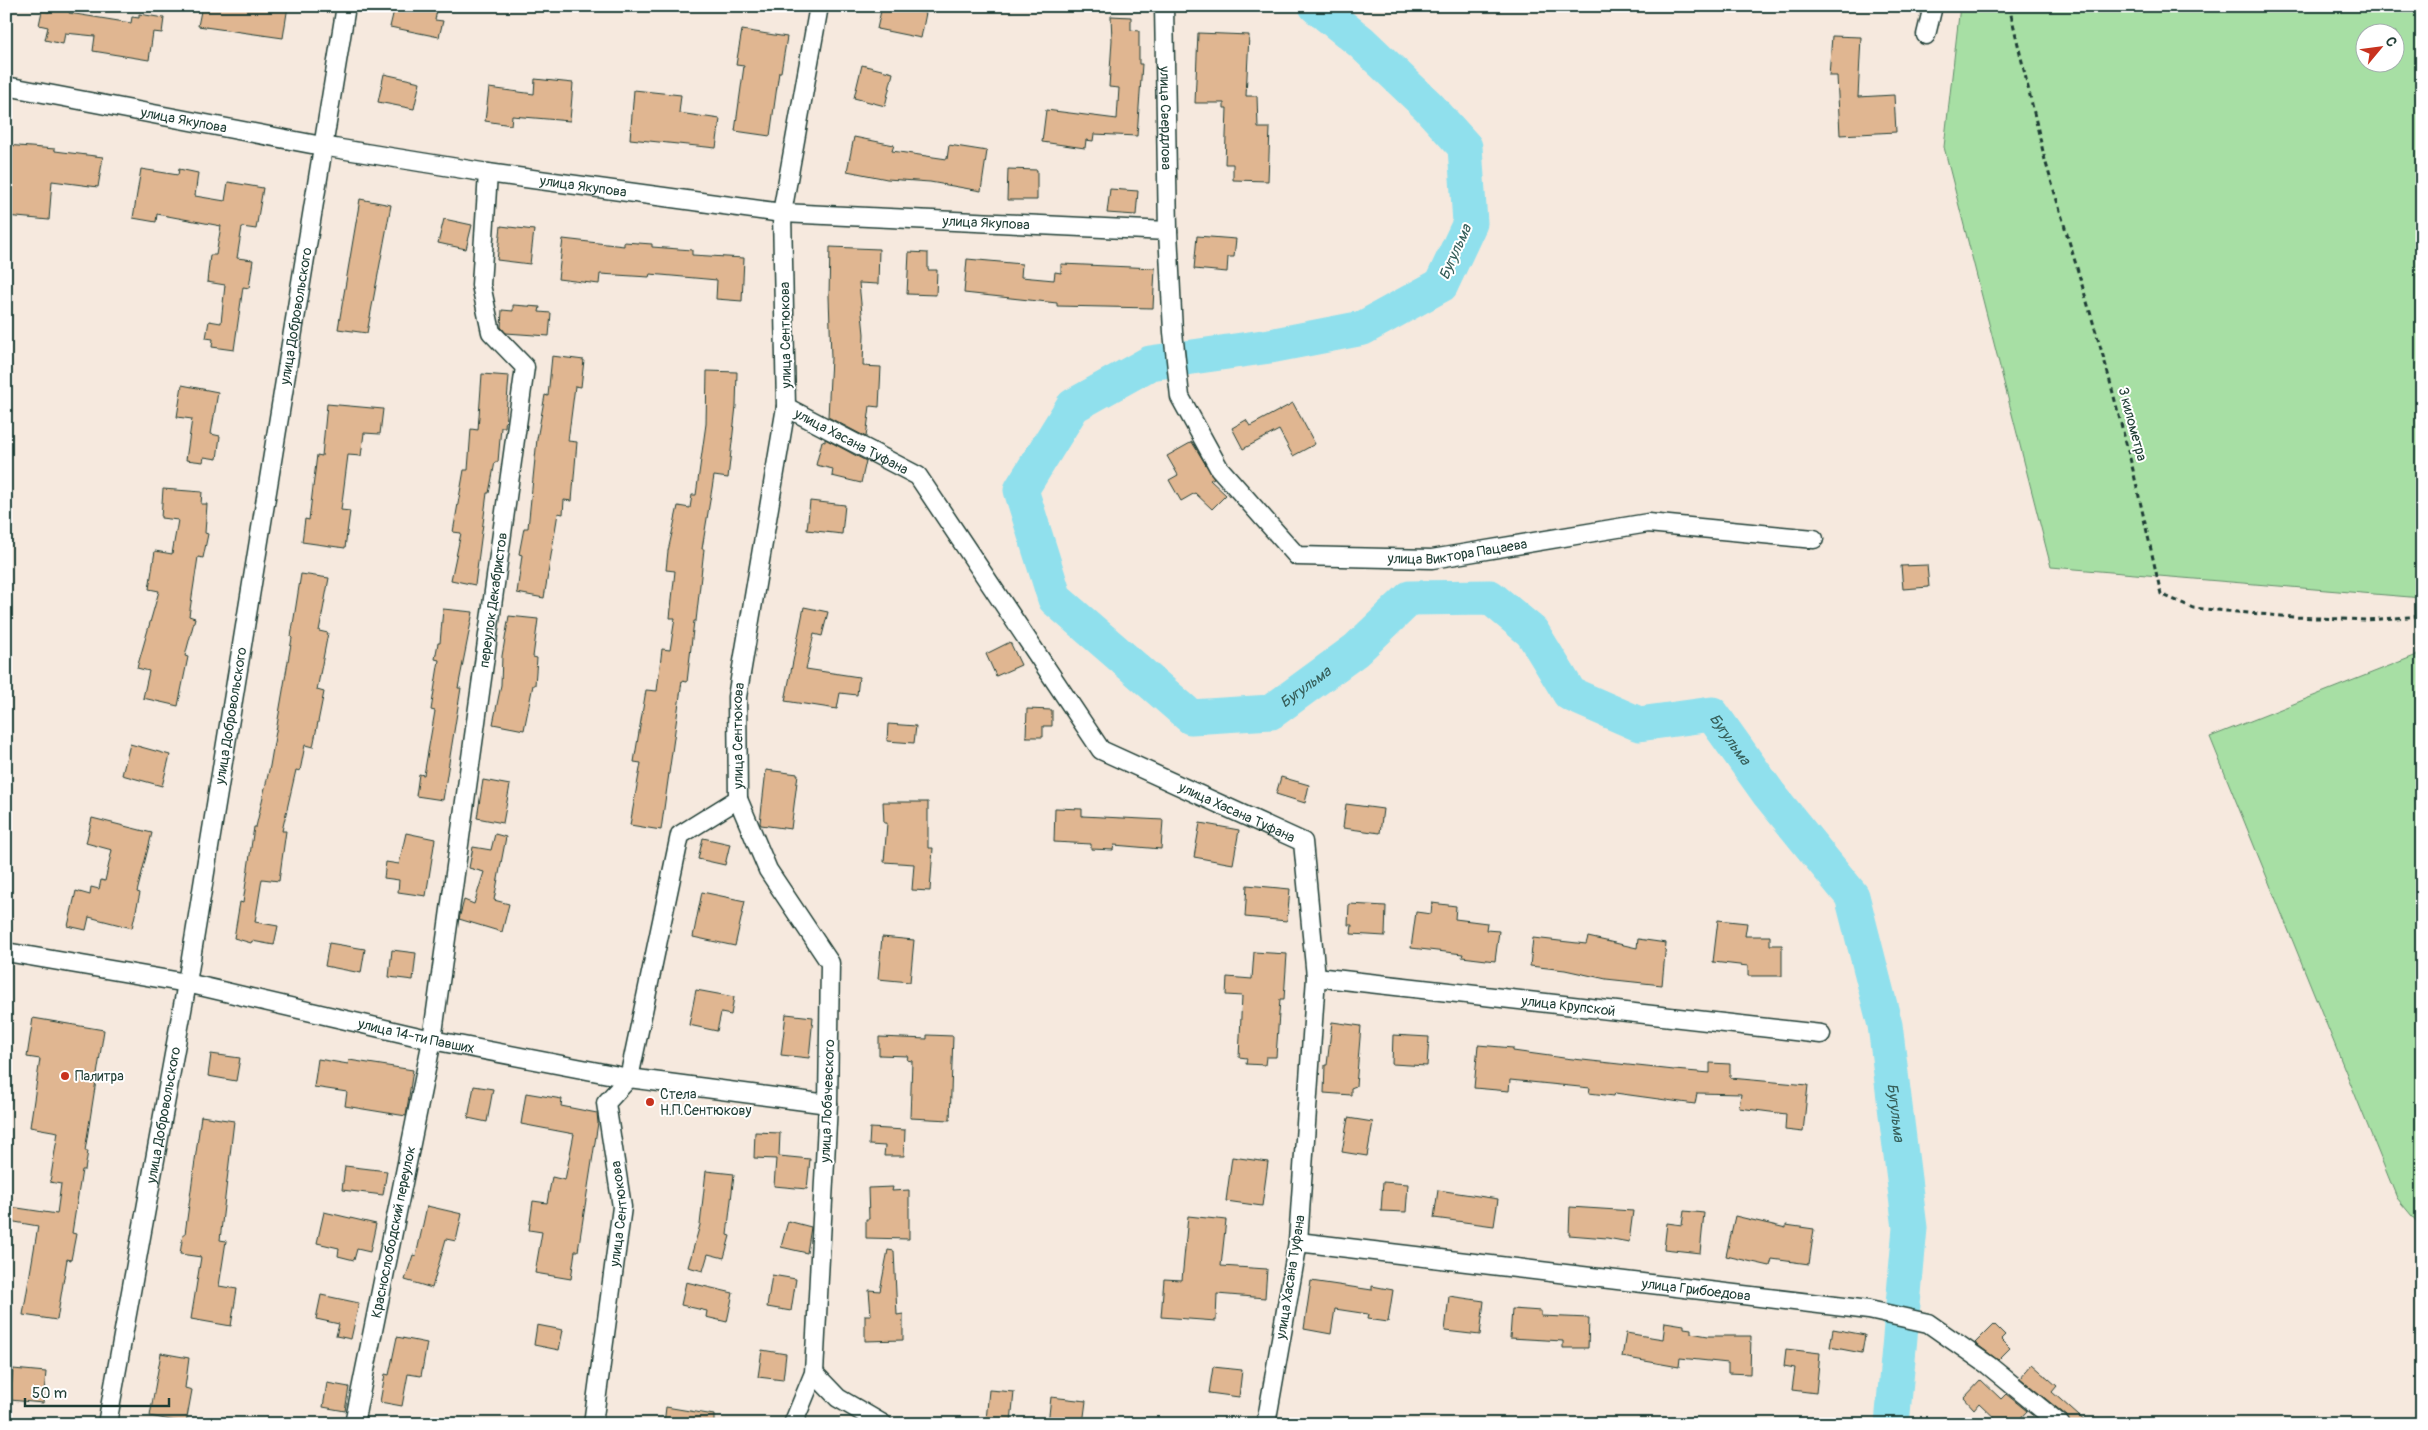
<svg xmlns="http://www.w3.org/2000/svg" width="2428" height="1430" font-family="Pangolin,sans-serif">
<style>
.green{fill:#a7dfa4;stroke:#638e6c;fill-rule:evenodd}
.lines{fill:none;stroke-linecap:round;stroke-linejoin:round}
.river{stroke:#90e0ed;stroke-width:35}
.building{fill:#e0b691;stroke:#1f3d34}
.street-casing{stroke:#1f3d34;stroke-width:21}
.path{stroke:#1f3d34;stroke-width:3;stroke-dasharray:5 4;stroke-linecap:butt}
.street{stroke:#fff;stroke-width:18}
.poi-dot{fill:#c8321e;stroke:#fff;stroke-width:2}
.labels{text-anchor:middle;stroke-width:4;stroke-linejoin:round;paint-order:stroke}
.street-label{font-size:14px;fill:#1f3d34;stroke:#fff}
.poi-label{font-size:14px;fill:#1f3d34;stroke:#fff;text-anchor:start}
.water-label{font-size:15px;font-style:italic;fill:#365e59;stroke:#fff}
</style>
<rect width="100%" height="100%" fill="#f6e9de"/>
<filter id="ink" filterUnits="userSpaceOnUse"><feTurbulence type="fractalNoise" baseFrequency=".02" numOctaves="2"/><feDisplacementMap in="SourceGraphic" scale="10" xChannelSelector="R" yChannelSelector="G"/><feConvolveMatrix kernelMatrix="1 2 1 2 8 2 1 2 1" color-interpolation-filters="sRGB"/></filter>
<g filter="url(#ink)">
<g class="green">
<path d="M1960 6H2422V598L2051 567 1944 147ZM2366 32H2396V62H2366Z"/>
<polygon points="2422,653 2422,1228 2397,1198 2210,737"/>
</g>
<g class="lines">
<path class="river" id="s1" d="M1316 6 1361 42 1428 106 1465 147 1470 223 1441 285 1363 328 1270 346 1150 363 1073 406 1021 490 1055 599 1191 717 1271 712 1356 650 1410 598 1490 597 1532 632 1570 694 1639 724 1712 714 1769 794 1852 896 1885 1025 1910 1228 1892 1424"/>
</g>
<g class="building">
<polygon points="50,6 71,6 69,13 131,23 132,17 139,18 139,14 164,18 162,33 153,32 149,60 93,51 95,36 65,33 63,44 45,40 48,27 39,25 42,11 49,12"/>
<polygon points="202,6 288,6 283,38 198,26"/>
<polygon points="395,6 438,6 435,20 443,21 439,37 390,27"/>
<polygon points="882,6 926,13 921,38 877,29"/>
<polygon points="1111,16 1131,17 1131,30 1139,31 1139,64 1142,64 1137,136 1094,134 1093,141 1086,140 1085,148 1042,142 1046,110 1117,119 1119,88 1109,87 1112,40"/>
<polygon points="742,30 787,37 781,72 779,72 770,136 735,131 744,66 736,65"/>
<polygon points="1198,33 1249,35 1246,96 1257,96 1258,128 1270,128 1268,181 1233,180 1233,164 1225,164 1227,108 1224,108 1224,103 1195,103"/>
<polygon points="1832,36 1861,37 1858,97 1894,95 1896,132 1840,135 1837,76 1829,76"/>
<polygon points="862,65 893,73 885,106 854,98"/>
<polygon points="384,74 420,82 414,109 378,102"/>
<polygon points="535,79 573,83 570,121 512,116 511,125 485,121 489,88 534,94"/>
<polygon points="634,90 681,95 679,113 720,119 716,148 630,139"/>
<polygon points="854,137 894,145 892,151 947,159 949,145 987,151 981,191 930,182 887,179 847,171"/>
<polygon points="6,145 55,149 55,151 103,157 98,187 52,181 49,220 6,216"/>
<polygon points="141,169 178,175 179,169 198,173 195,196 225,201 228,182 263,188 256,229 242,227 237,258 253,260 249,288 243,287 234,350 212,347 213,339 206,338 209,321 221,323 225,285 207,282 210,255 216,255 221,226 157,214 156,222 133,218"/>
<polygon points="1008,169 1037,170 1037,200 1007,200"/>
<polygon points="1110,189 1138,191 1136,215 1107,213"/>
<polygon points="360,199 391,205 367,333 338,329"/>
<polygon points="444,219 472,225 466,249 438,243"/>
<polygon points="501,226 534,230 530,264 497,260"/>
<polygon points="1197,236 1236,239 1234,257 1228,257 1227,272 1194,269"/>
<polygon points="563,239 624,246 624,242 652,244 652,247 692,250 692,255 744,258 742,301 716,299 717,280 650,274 649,277 600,274 599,284 558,279"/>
<polygon points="830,247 879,249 878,284 859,283 864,334 863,366 881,367 879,407 870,406 866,437 828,417 831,358 829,296"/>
<polygon points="909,252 928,253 928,270 937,270 936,295 907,294"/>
<polygon points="967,259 1022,264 1021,277 1054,280 1055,272 1061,273 1061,264 1155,268 1153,308 1057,306 1057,303 964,293"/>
<polygon points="513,305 540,307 539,312 551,313 549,336 506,333 501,327 502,310 513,311"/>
<polygon points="552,356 584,360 581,387 575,386 568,441 577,442 572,501 564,500 563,514 558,513 544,598 517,593 522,555 519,554 524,528 528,528 537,439 545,395 548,396"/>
<polygon points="707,371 737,372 736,406 728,478 714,476 702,549 704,549 696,621 694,621 687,682 682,681 661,830 630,825 641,763 634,762 646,690 657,691 662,649 670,650 675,618 670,618 675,571 666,570 668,551 678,506 690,508 692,495 696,495 706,424"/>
<polygon points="482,374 509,376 505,427 501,427 498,462 495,462 489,493 487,493 475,585 451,580 461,533 453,532 464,470 468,470 471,429 478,430"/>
<polygon points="182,385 218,392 211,434 220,436 217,459 204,457 203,462 186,460 192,419 177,417"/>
<polygon points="1293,403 1315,444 1293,456 1279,430 1243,449 1232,428 1246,420 1250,426"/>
<polygon points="327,404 383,409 380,434 364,433 361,456 348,455 341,510 350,511 345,548 302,542 305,519 309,520 317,455 322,456"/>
<polygon points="825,439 866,461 861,483 832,476 833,469 816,465 822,441 825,442"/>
<polygon points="1192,442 1214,478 1210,480 1226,495 1212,509 1195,493 1181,501 1169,480 1178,475 1167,456"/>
<polygon points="163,489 202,492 201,504 207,504 205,533 208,534 203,558 198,557 189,616 195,618 185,656 188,657 178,706 143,698 149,671 137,668 159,591 149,589 155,551 172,554 178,520 161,518"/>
<polygon points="810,501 845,505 842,534 807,530"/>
<polygon points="1927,565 1929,587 1903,589 1901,566"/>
<polygon points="301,574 329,578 319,631 328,633 317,690 324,692 313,747 305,745 300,771 296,770 282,831 286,831 279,881 262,879 255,922 278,926 274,945 252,941 251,943 234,938 240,902 243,903 254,827 256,827 270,766 292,638 291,637"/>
<polygon points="804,607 828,612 822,636 814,634 806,669 859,677 857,695 840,693 837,709 785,701"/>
<polygon points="443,609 473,612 458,688 461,688 443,800 416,796 419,774 424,775 435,711 431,710 439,660 435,659 438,643 440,643"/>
<polygon points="509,616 538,619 533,657 537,658 535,685 533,685 524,730 493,724 501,685 502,656"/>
<polygon points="1010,642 1021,665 996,676 986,654"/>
<polygon points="1027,709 1052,710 1052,726 1043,726 1043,737 1026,737"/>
<polygon points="888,724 916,726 914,743 887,741"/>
<polygon points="130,744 170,755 162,786 122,775"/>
<polygon points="766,770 798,774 791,829 761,825 760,823"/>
<polygon points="1281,777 1309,785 1305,803 1276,794"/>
<polygon points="483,780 510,785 503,823 477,818"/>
<polygon points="883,802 928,802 928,848 933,848 930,891 912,890 914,864 884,862 887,823 884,823"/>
<polygon points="1346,804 1383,809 1380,833 1343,828"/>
<polygon points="1055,808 1082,809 1082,816 1163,820 1161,849 1114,845 1113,850 1091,849 1091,844 1054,842"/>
<polygon points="92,818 152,833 137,892 140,893 132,928 89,917 86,930 68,926 76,891 90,895 91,887 99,889 101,880 105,881 112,850 86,843"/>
<polygon points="1200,823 1239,830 1233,864 1194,857"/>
<polygon points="406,833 435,839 426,896 398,892 399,880 384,878 386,862 399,864"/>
<polygon points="495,834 506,837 494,900 509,904 502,932 459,919 464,900 474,904 484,872 469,868 473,847 491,850"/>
<polygon points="703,838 730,844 725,865 698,859"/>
<polygon points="1247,885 1290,889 1287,921 1245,917"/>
<polygon points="702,892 745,901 735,946 693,937"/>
<polygon points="1432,903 1456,906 1455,919 1487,923 1486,930 1499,931 1495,961 1462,957 1463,954 1411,948 1416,912 1431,914"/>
<polygon points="1349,904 1386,906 1385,936 1351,934 1352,925 1348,925"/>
<polygon points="1718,920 1747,923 1745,936 1770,936 1770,945 1782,945 1782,976 1748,976 1748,966 1713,962"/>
<polygon points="882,937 914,940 910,982 878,979"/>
<polygon points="1588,937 1637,948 1638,939 1666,943 1662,985 1606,979 1565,970 1530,966 1533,938 1586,944"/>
<polygon points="329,943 365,949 361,973 325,966"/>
<polygon points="392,950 416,953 413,980 389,977"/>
<polygon points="1254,952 1287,954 1284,999 1280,999 1276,1057 1266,1057 1265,1065 1246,1064 1247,1058 1239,1057 1242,996 1226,995 1227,977 1252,979"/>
<polygon points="696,990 734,997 731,1015 721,1013 717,1031 689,1025"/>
<polygon points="786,1014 813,1017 809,1058 781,1055"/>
<polygon points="33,1018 104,1030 85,1151 88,1151 85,1170 82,1170 72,1233 76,1234 71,1260 67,1259 57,1320 23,1315 38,1226 9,1221 11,1207 57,1214 61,1184 50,1182 58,1132 30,1127 40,1059 27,1057"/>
<polygon points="1332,1022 1361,1026 1356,1086 1351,1088 1351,1095 1324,1093 1325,1065 1327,1065"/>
<polygon points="927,1035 953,1036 950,1120 910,1118 912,1061 907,1060 908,1056 879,1055 879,1037 927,1039"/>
<polygon points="1393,1035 1429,1037 1427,1066 1392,1064"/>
<polygon points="1478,1045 1513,1048 1513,1051 1564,1058 1674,1070 1710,1073 1710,1063 1730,1064 1730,1078 1808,1085 1803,1132 1785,1130 1786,1114 1739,1108 1741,1094 1697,1093 1695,1104 1615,1093 1614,1096 1589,1093 1590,1088 1510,1080 1509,1091 1474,1088"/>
<polygon points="211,1054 240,1058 236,1081 208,1076"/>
<polygon points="318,1059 348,1064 349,1060 413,1070 406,1116 345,1106 347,1092 314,1087"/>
<polygon points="474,1086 493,1089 487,1122 468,1118"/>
<polygon points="526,1093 562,1099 561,1106 597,1113 598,1123 578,1251 575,1251 571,1279 535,1273 542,1232 529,1230 533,1201 547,1203 552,1177 565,1180 574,1134 521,1124"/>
<polygon points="201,1116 234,1121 220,1240 226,1241 219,1286 237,1289 231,1326 191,1319 201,1257 180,1254 183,1234 185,1234"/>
<polygon points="1348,1118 1373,1122 1367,1156 1342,1152"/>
<polygon points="870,1128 905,1130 904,1156 884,1156 885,1146 869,1145"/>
<polygon points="755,1132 780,1133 779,1156 810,1159 807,1189 774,1186 776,1159 754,1158"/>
<polygon points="1232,1157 1268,1162 1262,1206 1226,1201"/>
<polygon points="345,1166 387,1171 383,1195 342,1190"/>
<polygon points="706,1171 734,1174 727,1235 730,1236 724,1258 708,1254 703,1271 688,1267 700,1225"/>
<polygon points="1383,1182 1408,1184 1406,1212 1381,1211"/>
<polygon points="893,1187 892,1191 909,1190 909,1239 866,1238 866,1219 869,1219 868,1188"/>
<polygon points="1438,1190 1498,1199 1494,1226 1434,1218"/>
<polygon points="427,1206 462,1214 456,1241 446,1239 432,1288 405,1280 413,1255 416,1256"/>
<polygon points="1570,1207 1633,1211 1629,1242 1607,1238 1569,1235"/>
<polygon points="1684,1211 1704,1213 1700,1253 1664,1249 1667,1223 1682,1225"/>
<polygon points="324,1212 376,1224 370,1252 357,1249 354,1260 338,1256 339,1248 317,1243"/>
<polygon points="1188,1216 1226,1220 1221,1266 1267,1269 1265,1298 1217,1294 1216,1321 1161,1317 1164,1279 1182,1280"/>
<polygon points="1735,1216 1786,1228 1786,1225 1814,1229 1809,1264 1772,1259 1770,1266 1726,1256"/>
<polygon points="788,1221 811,1227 807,1253 781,1247"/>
<polygon points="888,1250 894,1251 897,1315 903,1314 903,1340 865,1341 865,1315 871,1315 869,1290 880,1291"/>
<polygon points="772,1275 796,1279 791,1311 767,1307"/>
<polygon points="1311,1281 1372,1290 1372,1286 1393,1290 1388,1322 1367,1319 1368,1314 1335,1309 1331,1334 1304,1329"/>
<polygon points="686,1282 733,1293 727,1322 706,1317 707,1311 681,1305"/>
<polygon points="321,1295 359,1303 351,1339 336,1336 339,1324 316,1319"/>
<polygon points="1449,1296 1484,1301 1480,1335 1445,1331"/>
<polygon points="1512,1309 1541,1311 1541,1316 1589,1318 1588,1348 1563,1348 1563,1341 1510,1338"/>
<polygon points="1665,1322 1684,1325 1684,1328 1691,1329 1691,1333 1708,1336 1751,1336 1750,1374 1728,1373 1728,1363 1680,1358 1679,1367 1622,1357 1626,1333 1663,1339"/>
<polygon points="1994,1324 2005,1335 2001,1339 2010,1348 1998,1360 1975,1343"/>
<polygon points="537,1325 563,1330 559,1350 534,1345"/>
<polygon points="1833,1329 1865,1335 1862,1353 1830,1347"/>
<polygon points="397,1337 427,1343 421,1376 408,1374 402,1406 380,1402 385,1374 389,1375"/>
<polygon points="1786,1349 1820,1353 1816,1393 1792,1390 1795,1368 1784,1366"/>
<polygon points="762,1350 786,1354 783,1380 758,1377"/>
<polygon points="161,1353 189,1358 185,1388 192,1390 186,1423 150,1416"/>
<polygon points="2032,1364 2057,1386 2052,1392 2088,1424 2070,1424 2067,1416 2020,1378"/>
<polygon points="1213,1367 1242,1370 1239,1397 1209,1393"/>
<polygon points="13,1369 46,1372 43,1403 10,1400"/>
<polygon points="1981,1380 2001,1399 2006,1394 2027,1411 2015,1424 2001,1424 1979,1403 1974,1409 1964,1398"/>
<polygon points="327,1383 349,1387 345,1411 323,1407"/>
<polygon points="989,1390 1014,1392 1011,1422 986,1420"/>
<polygon points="1051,1397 1086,1401 1083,1424 1048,1424"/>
<polygon points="666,1407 714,1415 714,1424 664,1424"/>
</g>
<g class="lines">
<defs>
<g id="street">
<path id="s2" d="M1164 6 1168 231 1173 332 1180 397 1219 468 1297 556 1432 559 1648 523 1814 539"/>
<polyline points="1926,35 1933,6"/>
<path id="s3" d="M6 86 322 146 488 173 782 213 1168 231"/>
<path id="s4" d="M786 407 918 476 1101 750 1303 842 1316 977 1298 1242 1266 1424"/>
<polyline points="738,799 768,870 830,963 828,1104 814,1373 793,1424"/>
<path id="s5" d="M6 952 187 983 432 1040 629 1078 828 1104"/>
<path id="s6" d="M1316 977 1821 1034"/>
<path id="s7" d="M1298 1242 1869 1310 1928 1323 1988 1365 2060 1424"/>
<polyline points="814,1373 838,1398 883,1424"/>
<path id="s8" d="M107 1424 187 983 346 6"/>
<path id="s9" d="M354 1424 432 1040 525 367 491 332 481 285 488 173"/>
<path id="s10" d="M593 1424 622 1207 606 1103 629 1078 680 835 738 799 737 697 786 407 782 213 819 6"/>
</g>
</defs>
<use href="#street" class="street-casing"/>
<polyline class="path" points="2009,6 2045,160 2106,366 2133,470 2161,594 2193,608 2293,617 2367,620 2422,616"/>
<use href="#street" class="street"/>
</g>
</g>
<g class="poi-dot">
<circle cx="65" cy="1076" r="5"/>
<circle cx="650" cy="1102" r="5"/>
</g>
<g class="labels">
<g class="street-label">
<text dy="5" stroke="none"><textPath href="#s2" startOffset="112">улица Свердлова</textPath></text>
<text dy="5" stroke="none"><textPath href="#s3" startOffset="181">улица Якупова</textPath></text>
<text dy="5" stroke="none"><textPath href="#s3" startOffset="586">улица Якупова</textPath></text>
<text dy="5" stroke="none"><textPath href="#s3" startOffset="991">улица Якупова</textPath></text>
<text dy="5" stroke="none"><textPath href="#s8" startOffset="1124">улица Добровольского</textPath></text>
<text transform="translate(785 335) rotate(-91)" y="5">улица Сентюкова</text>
<text transform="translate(2133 424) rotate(75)" y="5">3 километра</text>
<text dy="5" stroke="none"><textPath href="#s4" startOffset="74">улица Хасана Туфана</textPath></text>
<text dy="5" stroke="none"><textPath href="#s2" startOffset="751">улица Виктора Пацаева</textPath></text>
<text dy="5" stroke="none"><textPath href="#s9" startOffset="836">переулок Декабристов</textPath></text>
<text dy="5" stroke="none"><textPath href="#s8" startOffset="719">улица Добровольского</textPath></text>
<text dy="5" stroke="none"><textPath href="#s10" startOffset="738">улица Сентюкова</textPath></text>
<text dy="5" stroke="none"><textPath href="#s4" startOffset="628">улица Хасана Туфана</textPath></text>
<text dy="5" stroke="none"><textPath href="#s6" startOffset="254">улица Крупской</textPath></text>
<text dy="5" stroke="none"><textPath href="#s5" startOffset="419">улица 14-ти Павших</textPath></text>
<text transform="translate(827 1101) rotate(-88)" y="5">улица Лобачевского</text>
<text dy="5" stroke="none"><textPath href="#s8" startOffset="314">улица Добровольского</textPath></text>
<text dy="5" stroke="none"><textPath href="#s10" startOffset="212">улица Сентюкова</textPath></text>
<text dy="5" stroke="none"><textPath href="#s9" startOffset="196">Краснослободский переулок</textPath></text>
<text transform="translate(1290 1277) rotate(-81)" y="5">улица Хасана Туфана</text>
<text dy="5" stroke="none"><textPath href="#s7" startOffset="401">улица Грибоедова</textPath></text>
</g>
<g class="poi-label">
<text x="75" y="1081">Палитра</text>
<text x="660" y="1099">Стела<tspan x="660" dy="16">Н.П.Сентюкову</tspan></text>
</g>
<g class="water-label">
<text transform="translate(1455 252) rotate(-66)" y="5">Бугульма</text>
<text dy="5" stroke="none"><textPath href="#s1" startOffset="1259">Бугульма</textPath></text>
<text dy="5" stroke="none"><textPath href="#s1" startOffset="1784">Бугульма</textPath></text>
<text dy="5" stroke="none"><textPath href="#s1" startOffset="2204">Бугульма</textPath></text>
</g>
</g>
<rect width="2428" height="1430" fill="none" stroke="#fff" stroke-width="25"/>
<rect x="12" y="12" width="2403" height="1405" fill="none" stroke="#1f3d34" stroke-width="2" filter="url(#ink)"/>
<g transform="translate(2380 48) rotate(61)"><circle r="24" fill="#ffffff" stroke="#a5b1ae"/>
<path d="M0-4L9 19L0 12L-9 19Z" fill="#c8321e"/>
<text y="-8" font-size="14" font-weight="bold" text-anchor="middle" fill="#1f3d34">С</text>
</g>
<path d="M25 1398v8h144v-8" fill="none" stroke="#1f3d34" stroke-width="2.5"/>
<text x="32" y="1398" font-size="15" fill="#1f3d34" stroke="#ffffff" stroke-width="4" paint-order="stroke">50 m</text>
</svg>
